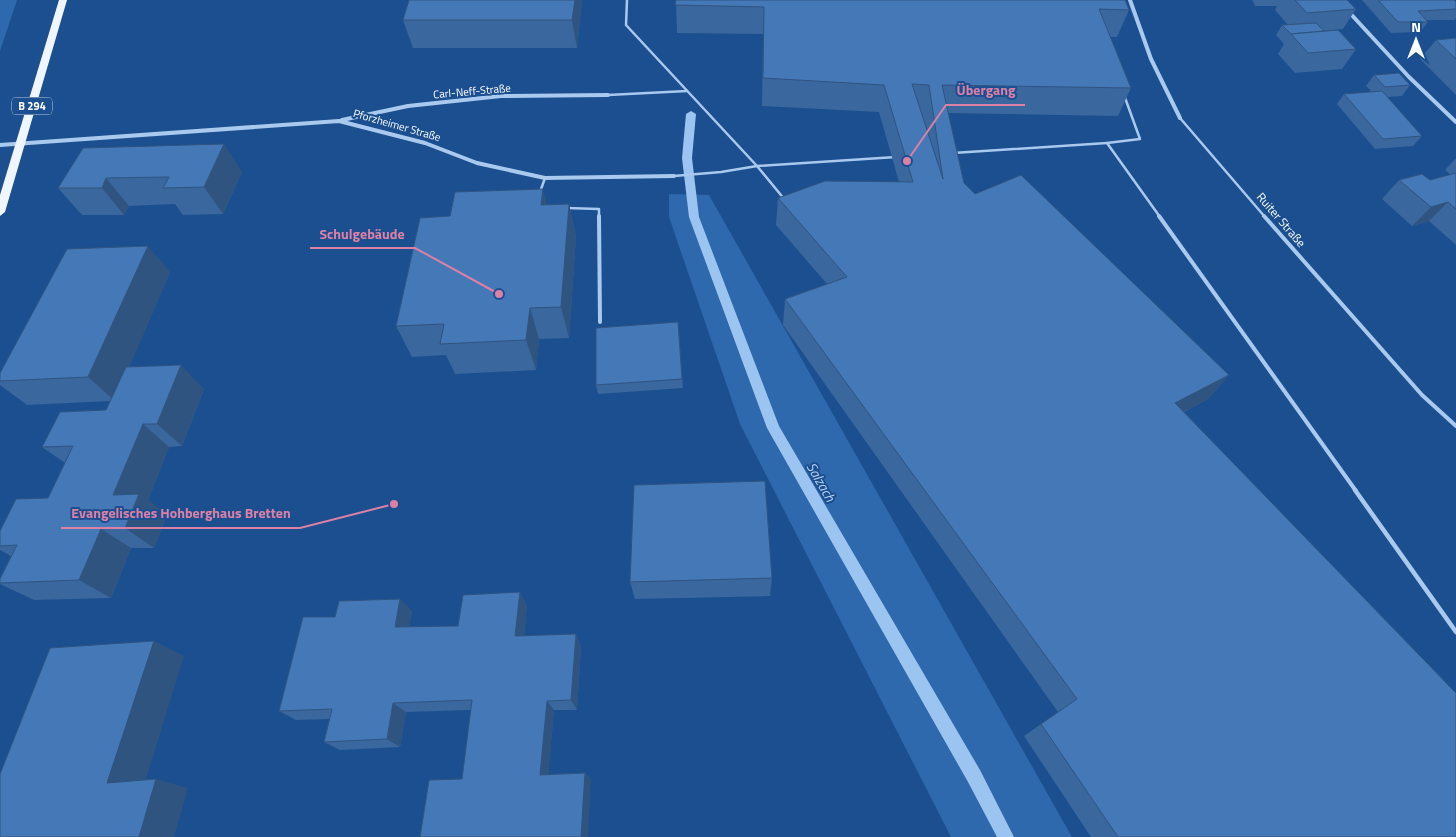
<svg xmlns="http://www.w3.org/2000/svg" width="1456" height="837" font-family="'Titillium Web',sans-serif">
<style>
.green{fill:#2e69ad}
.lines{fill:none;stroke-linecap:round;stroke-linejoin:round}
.stream{fill:#9cc4f0;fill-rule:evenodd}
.lane-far2{stroke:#a9c9ee;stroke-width:2.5}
.lane-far1{stroke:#a9c9ee;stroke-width:4}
.lane{stroke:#a9c9ee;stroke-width:4.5}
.street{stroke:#a9c9ee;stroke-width:4}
.primary{fill:#f0f6ff;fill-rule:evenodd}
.wall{fill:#3a679d}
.shaded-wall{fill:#305480}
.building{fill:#4478b7;stroke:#305480;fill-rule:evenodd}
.labels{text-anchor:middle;stroke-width:4;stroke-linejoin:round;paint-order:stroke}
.far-street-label{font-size:11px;fill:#fff;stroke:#1b4f8f}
.shield{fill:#1b4f8f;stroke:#bbcadd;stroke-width:1}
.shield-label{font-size:11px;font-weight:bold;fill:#fff}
.street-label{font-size:12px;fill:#fff;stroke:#1b4f8f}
.water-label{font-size:14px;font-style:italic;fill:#b5d3f5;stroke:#1b4f8f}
.leader{fill:none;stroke:#dd80a5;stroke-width:2}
.callout-dot{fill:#dd80a5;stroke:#1b4f8f;stroke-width:2}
.callout-label{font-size:14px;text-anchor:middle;font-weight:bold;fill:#dd80a5;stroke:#1b4f8f;stroke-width:4;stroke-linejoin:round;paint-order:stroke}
</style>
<rect width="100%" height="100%" fill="#1b4f8f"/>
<g class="green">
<polygon points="0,0 17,0 0,51"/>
<polygon points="669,194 709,195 1072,837 951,837 740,424 669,217"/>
</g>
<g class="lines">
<polygon class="stream" points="691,111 696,114 692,158 699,217 779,426 980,770 1014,837 997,837 968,782 767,428 689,217 682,158 686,114"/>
<g class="lane-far2">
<polyline points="627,0 626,25 757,166 785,200"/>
<polyline points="608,95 687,91"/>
<polyline points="1124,95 1140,139 1107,143 1160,217"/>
<polyline points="1180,118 1265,217"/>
<polyline points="953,153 1107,143"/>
<polyline points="674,176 721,172 757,166 896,157"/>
<polyline points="540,192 545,178"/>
<polyline points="566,208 599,209 599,217"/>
</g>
<g class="lane-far1">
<polyline points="599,216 600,322"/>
<polyline points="1159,216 1356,491"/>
<polyline points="1264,216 1422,395 1456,426"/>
</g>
<polyline class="lane" points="1355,490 1456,632"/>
<g class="street">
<polyline points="1130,0 1151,59 1180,118"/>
<polyline points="1348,11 1409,77 1456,122"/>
<polyline points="342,120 408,106 501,96 608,95"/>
<polyline points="0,145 339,121 425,143 477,163 545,178 674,176"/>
</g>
<polygon class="primary" points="59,0 67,0 5,212 0,216 0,195"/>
</g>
<g class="wall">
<polygon points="409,0 582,0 577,48 413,48 403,20"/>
<polygon points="676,0 1129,10 1117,37 1110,37 1131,88 1118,116 948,113 964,183 975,194 1229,375 1208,399 1184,412 1456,837 1091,837 1024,736 1058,712 783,325 785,299 827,284 776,225 778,198 899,182 879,112 762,106 763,34 677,33"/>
<polygon points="1252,0 1347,0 1356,9 1343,29 1323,31 1356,49 1342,69 1295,73 1278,54 1284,44 1276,35 1282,25 1288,25 1275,10 1277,6 1255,6"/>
<polygon points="1362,0 1454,0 1456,2 1456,18 1455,20 1426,20 1428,22 1420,32 1391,33"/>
<polygon points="1456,38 1456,95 1420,59 1436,40"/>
<polygon points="1374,75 1410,85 1402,96 1387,97 1422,136 1413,146 1375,149 1337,104 1344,94 1372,92 1366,86"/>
<polygon points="83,148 242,172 223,214 183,215 175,204 129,206 124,215 82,215 58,188"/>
<polygon points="1455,159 1456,159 1456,245 1429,221 1412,226 1382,199 1399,180 1430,180 1451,175 1445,170"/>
<polygon points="569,204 576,237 569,338 539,339 536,370 455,374 446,355 412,357 396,326 450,216 547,205"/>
<polygon points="170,272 129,367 204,389 182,446 169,447 148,500 167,515 154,548 131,548 111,598 34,600 0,584 0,579 11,556 0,550 0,531 48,498 65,463 42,447 106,410 111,401 27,405 0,385 0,373"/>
<polygon points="678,322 683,388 598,394 596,385"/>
<polygon points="772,578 770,596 635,599 630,582"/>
<polygon points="527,605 524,636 576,634 581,646 577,710 554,710 548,774 585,773 591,779 462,779 471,710 406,712 400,747 340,750 324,742 330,719 296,720 279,711 412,611 409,627 458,626"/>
</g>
<g class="shaded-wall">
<polygon points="575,0 582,0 577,48 572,20"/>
<polygon points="224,144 242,172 223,214 204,187"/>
<polygon points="106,178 129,206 124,215 102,188"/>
<polygon points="543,189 551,222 541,205"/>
<polygon points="1448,202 1429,221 1412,226 1431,207"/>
<polygon points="569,204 576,237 569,338 561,307"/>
<polygon points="148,246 170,272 115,401 88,377"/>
<polygon points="530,308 539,339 536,370 526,340"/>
<polygon points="181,365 204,389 182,446 157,424"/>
<polygon points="1229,375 1208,399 1156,426 1175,403"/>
<polygon points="143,424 169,447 148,500 167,515 154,548 125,528 113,495"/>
<polygon points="101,529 131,548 111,598 79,580"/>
<polygon points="520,592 527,605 523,647 515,636"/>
<polygon points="400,599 412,611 407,639 395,627"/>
<polygon points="576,634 581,646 577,710 571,700"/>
<polygon points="154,641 184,656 142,792 107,783"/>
<polygon points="547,701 554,710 548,781 540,775"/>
<polygon points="393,703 406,712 400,747 387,739"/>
<polygon points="585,773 591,779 588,837 581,837"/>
<polygon points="156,779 188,788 174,837 139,837"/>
</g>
<g class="building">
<polygon points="409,0 575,0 572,20 403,20"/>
<path d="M676 0H1125L1129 10 1099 9 1131 88 942 85 964 183 975 194 1021 175 1229 375 1175 403 1456 693V837H1118L1041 724 1077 699 785 299 847 277 778 198 825 181 913 182 884 85 763 78 764 7 675 5ZM912 84 929 85 943 179Z"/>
<polygon points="1295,0 1347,0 1356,9 1307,13"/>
<polygon points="1378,0 1454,0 1456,2 1456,9 1418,11 1428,22 1398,22"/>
<polygon points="1316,23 1324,31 1291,34 1282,25"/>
<polygon points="1338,30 1356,49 1308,53 1291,34"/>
<polygon points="1456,38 1456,59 1436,40"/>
<polygon points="1399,73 1410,85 1385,87 1374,75"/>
<polygon points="1382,91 1422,136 1383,139 1344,94"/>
<polygon points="224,144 204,187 163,188 169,177 106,178 102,188 58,188 83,148"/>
<polygon points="1456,173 1456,209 1448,202 1431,207 1399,180 1422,174 1430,180"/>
<polygon points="543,189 541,205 569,204 561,307 530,308 526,340 440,344 444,324 396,326 420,218 450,216 455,192"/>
<polygon points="148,246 88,377 0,381 0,373 67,249"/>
<polygon points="678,322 682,379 596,385 596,328"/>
<polygon points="181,365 157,424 143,424 113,495 139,494 125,528 101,529 79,580 0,583 0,579 17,545 0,546 0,531 16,499 48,498 73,446 42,447 60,412 106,410 126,367"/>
<polygon points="765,481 772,578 630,582 634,485"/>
<polygon points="520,592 515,636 576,634 571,700 547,701 540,775 585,773 581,837 420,837 429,780 462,779 472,700 393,703 387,739 324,742 332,709 279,711 303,617 335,617 339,601 400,599 395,627 458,626 463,595"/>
<polygon points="154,641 107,783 156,779 139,837 0,837 0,774 50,648"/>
</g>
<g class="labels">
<g class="far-street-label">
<text transform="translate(472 91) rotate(-5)" y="4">Carl-Neff-Straße</text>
<text transform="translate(397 125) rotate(16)" y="4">Pforzheimer Straße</text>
</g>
<rect class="shield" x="12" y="97.5" width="40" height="17" rx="4"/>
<g class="shield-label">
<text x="32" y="110">B 294</text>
</g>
<g class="street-label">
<text transform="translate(1281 220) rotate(49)" y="4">Ruiter Straße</text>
</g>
<g class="water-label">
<text transform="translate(821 482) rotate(60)" y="5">Salzach</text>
</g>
</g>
<path class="leader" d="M907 161L946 105H1025M499 294L415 248H310M394 504L300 528H61"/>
<g class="callout-dot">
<circle cx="907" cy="161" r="5"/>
<circle cx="499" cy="294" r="5"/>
<circle cx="394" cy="504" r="5"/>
</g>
<g class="callout-label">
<text x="986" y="95">Übergang</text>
<text x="362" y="239">Schulgebäude</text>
<text x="181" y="518">Evangelisches Hohberghaus Bretten</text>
</g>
<g transform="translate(1416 40)" stroke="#1b4f8f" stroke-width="4" paint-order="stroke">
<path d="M0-4L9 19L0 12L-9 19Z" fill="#ffffff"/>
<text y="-8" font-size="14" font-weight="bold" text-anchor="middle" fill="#ffffff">N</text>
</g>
</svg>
